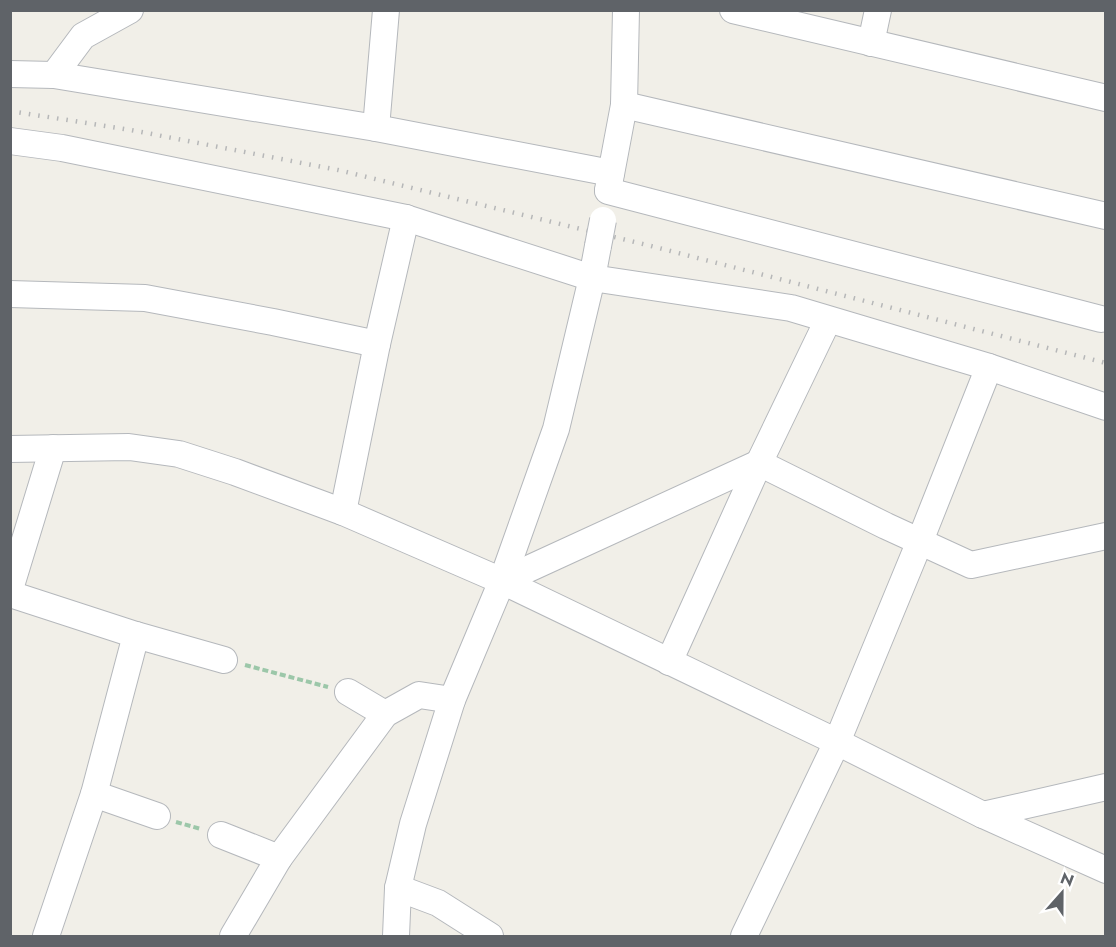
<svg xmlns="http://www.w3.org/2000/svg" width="1116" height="947" font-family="Jost,sans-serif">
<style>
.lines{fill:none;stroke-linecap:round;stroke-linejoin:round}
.minor-casing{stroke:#b5b8bc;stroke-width:28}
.path{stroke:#9cc7a9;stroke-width:4;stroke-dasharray:6 3;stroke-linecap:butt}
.minor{stroke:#fff;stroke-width:26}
.rail{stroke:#b6b7b8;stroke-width:4.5;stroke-dasharray:1.5 8;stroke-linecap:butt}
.minor-bridge-casing{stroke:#b5b8bc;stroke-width:28;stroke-linecap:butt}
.minor-bridge{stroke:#fff;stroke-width:26}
</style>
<rect width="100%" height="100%" fill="#f1efe8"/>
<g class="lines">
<defs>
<g id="minor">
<polyline points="733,10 1106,98"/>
<polyline points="871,43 878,10"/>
<polyline points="10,74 54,75 376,128 611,173"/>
<polyline points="54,75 83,36 130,10"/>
<polyline points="624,105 1106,216"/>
<polyline points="376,128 386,10"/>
<polyline points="10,141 62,148 406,218 592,278 791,308 989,367 1106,407"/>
<polyline points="608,190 624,105 626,10"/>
<polyline points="608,191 1101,319"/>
<polyline points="10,294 145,298 273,322 377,344"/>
<polyline points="10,449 129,447 179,454 235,472 343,512 502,581 837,742 983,815 1106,870"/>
<polyline points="759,463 886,526 971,565 1106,536"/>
<polyline points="343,512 377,344 406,218"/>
<polyline points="502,581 759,463"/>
<polyline points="10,589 53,448"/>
<polyline points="10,594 136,635 224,660"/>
<polyline points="669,662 759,463 828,320"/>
<polyline points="348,692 385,714"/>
<polyline points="94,794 157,816"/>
<polyline points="983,815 1106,787"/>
<polyline points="221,835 279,858"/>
<polyline points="398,888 438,903 490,936"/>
<polyline points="46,936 94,794 136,635"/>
<polyline points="233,936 279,858 385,714 419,695 452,700"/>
<polyline points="396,936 398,888 413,824 452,700 502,581 556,429 592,278 598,246"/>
<polyline points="744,936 837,742 920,541 989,367"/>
</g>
</defs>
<use href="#minor" class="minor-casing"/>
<g class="path">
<polyline points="245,665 328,687"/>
<polyline points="176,822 201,829"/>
</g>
<use href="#minor" class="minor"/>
<polyline class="rail" points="10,111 131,130 338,170 651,246 1106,363"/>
<defs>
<polyline id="minor-bridge" points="598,246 603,220"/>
</defs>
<use href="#minor-bridge" class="minor-bridge-casing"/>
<use href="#minor-bridge" class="minor-bridge"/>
</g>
<rect width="1116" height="947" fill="none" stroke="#5f6368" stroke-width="24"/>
<g transform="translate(1062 893) rotate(21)" stroke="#ffffff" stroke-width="4.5" paint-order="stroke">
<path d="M0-4.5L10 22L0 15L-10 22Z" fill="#5f6368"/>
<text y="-9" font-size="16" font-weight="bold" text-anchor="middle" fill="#5f6368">N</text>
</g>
</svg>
